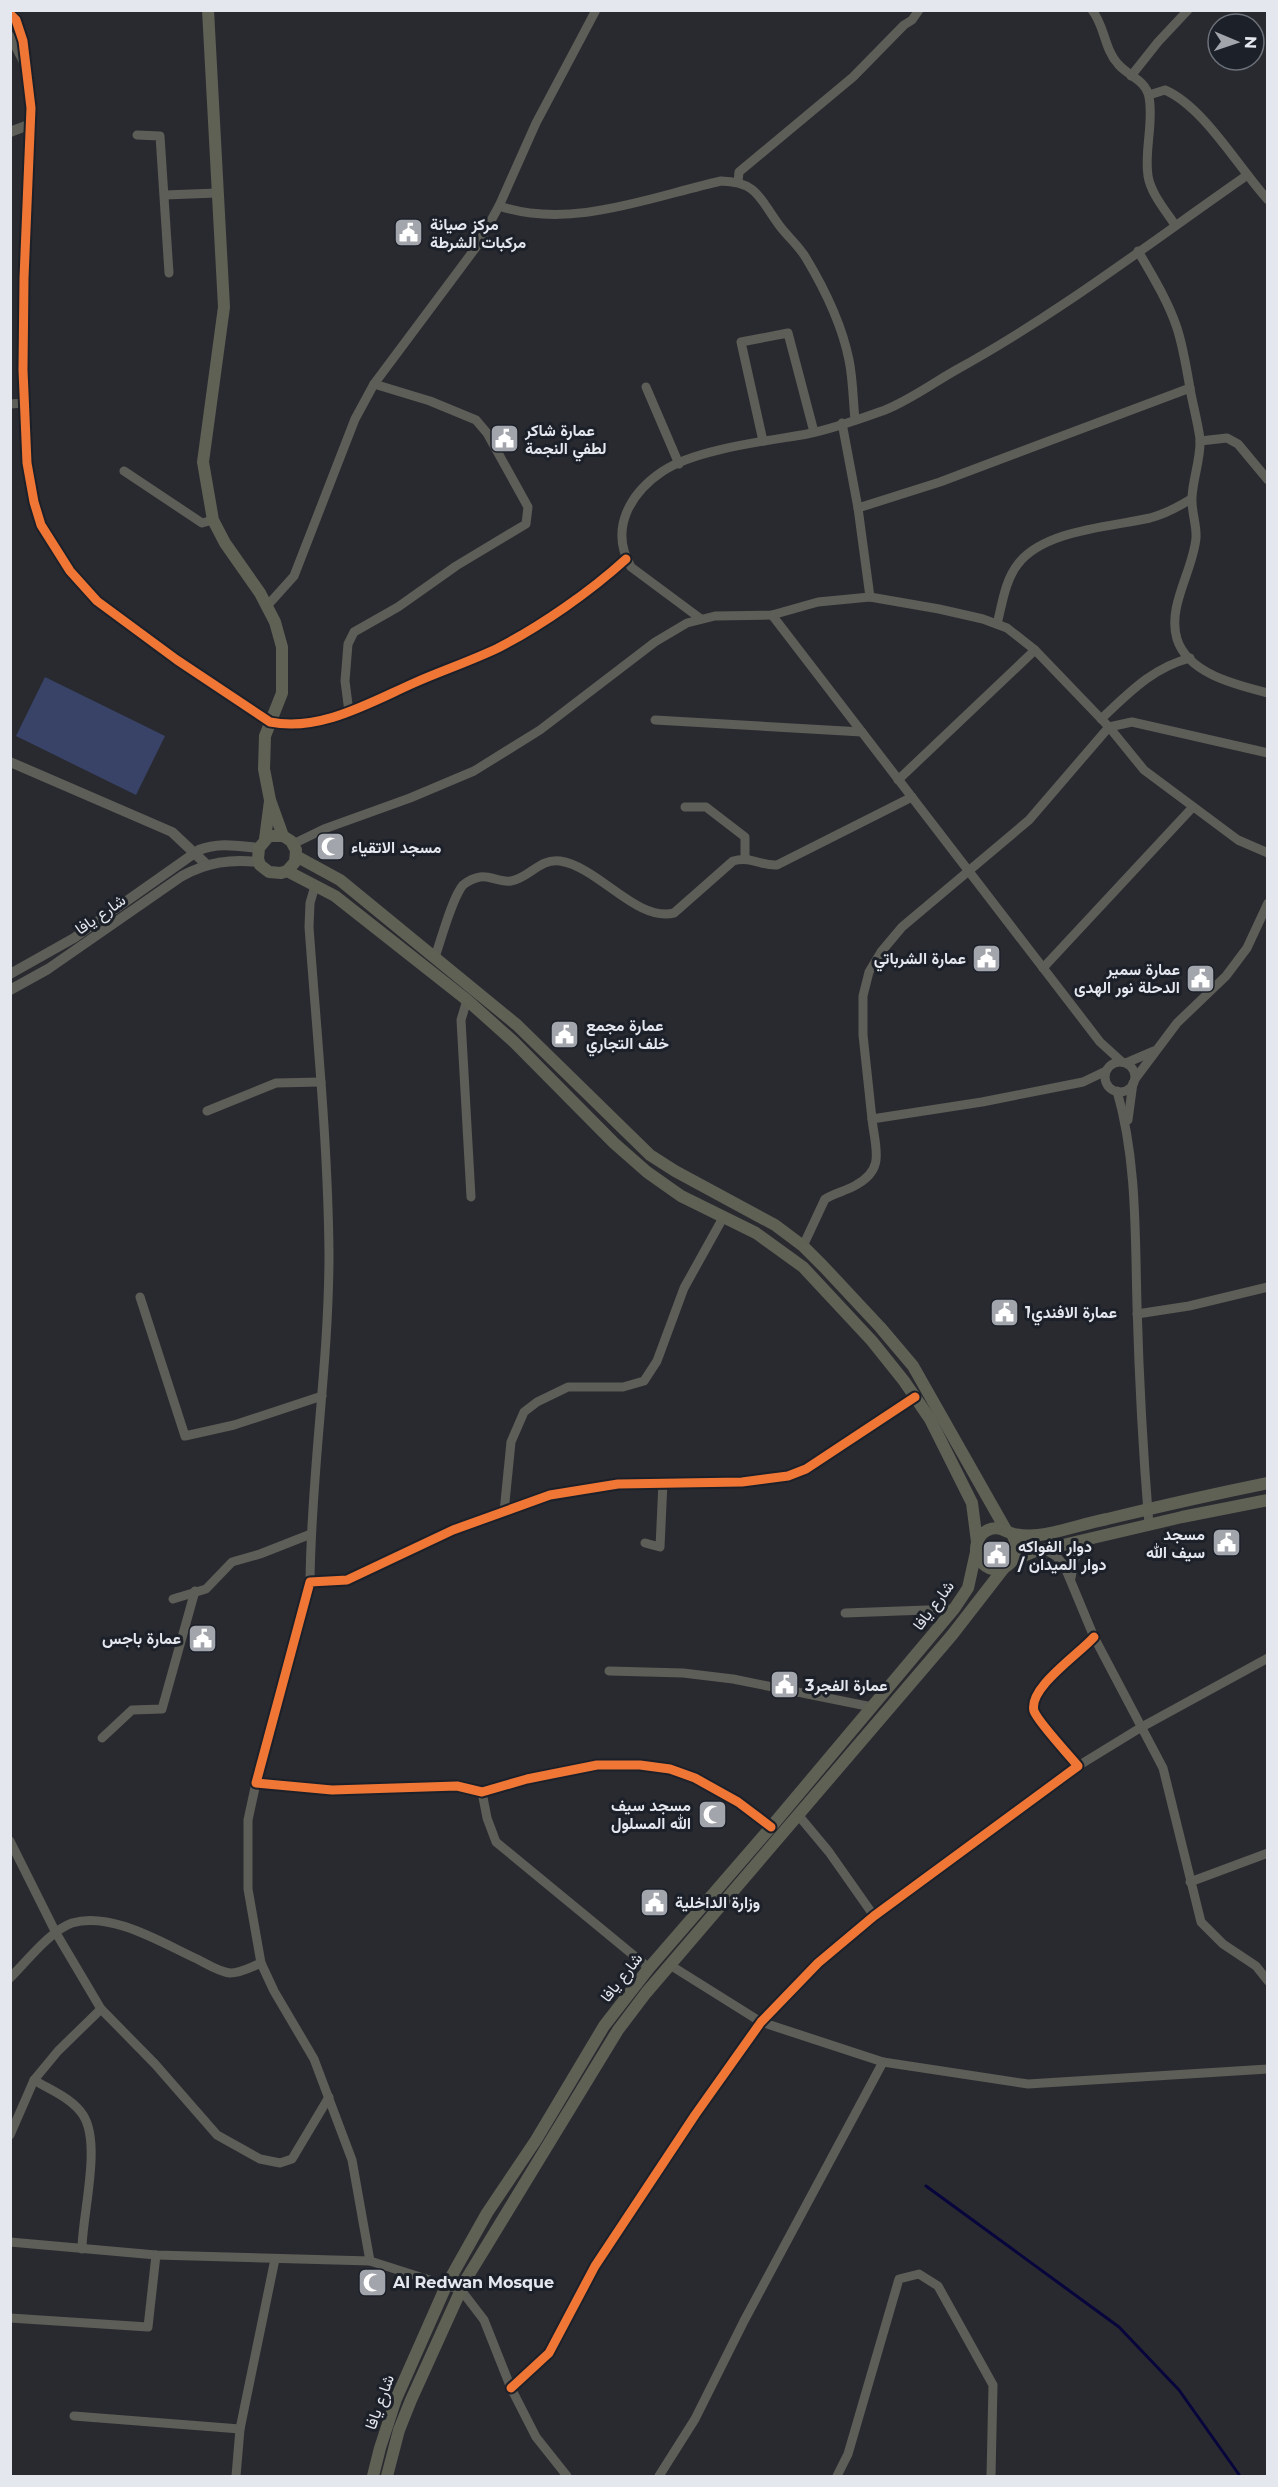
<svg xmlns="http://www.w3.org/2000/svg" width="1278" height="2487" font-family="Montserrat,Vazirmatn,sans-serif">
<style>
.garden{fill:#384367}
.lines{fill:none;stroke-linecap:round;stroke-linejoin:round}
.stream{stroke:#07053b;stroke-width:3}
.minor{stroke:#5d5e57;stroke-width:9}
.tertiary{stroke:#5d5e57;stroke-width:10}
.secondary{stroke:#5f6155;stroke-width:12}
.cycleway-casing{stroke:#1c2029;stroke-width:13}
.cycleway{stroke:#f07635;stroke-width:9}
.labels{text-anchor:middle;stroke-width:6;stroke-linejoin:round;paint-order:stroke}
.poi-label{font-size:16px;font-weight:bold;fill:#e5e7ee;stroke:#1c2029;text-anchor:start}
.street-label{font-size:16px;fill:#e5e7ee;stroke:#1c2029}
</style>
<rect width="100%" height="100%" fill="#292a30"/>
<polygon class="garden" points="45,677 165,736 136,795 16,736"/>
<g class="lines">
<polyline class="stream" points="926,2186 1119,2327 1179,2390 1240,2476"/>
<g class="minor">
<path d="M1092 10C1105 26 1104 49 1118 64 1128 76 1146 80 1149 97 1154 123 1144 150 1148 176 1151 194 1166 211 1175 225"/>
<path d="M10 14 16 20 23 41 31 108 24 278 23 370 27 463 34 502 41 525 70 571 97 601 177 660 270 722C320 732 369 703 414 683 441 671 471 661 498 648 541 626 591 591 626 559"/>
<polyline points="10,36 23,61"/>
<polyline points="1131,76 1158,42 1188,10"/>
<path d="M1149 95 1165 90C1204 107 1238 167 1268 200"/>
<polyline points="137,135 160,136 169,273"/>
<polyline points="738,182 739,172 853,77 904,25 912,20 919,10"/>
<polyline points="165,195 217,193"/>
<path d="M499 206C571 230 650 197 721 181 758 182 759 198 779 225 787 236 799 246 806 258 824 288 842 325 849 360 853 379 853 400 855 420"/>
<path d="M1138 251C1152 275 1168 301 1177 328 1184 350 1187 372 1191 394 1194 409 1198 424 1200 439 1201 458 1193 478 1192 497 1191 511 1197 525 1196 538 1193 571 1167 606 1177 639 1188 674 1237 685 1268 693"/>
<polyline points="646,387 679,464"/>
<polyline points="10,404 25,403"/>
<polyline points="842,423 858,508 870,597"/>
<polyline points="763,441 741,342 788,333 814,432"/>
<polyline points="1200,441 1227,438 1238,444 1268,480"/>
<polyline points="124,471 202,523 213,520"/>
<polyline points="858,508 940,482 1190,388"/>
<polyline points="267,606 294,576 355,419 374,384 477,246 499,206 536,123 596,10"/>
<polyline points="772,615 1100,1042 1122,1062"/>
<path d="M701 619 631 567C609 529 630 493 663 471 696 449 767 441 807 434 833 429 860 419 885 410 910 400 933 383 956 370 1058 314 1151 242 1246 176"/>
<path d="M997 624C1002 605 1005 580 1018 564 1044 530 1110 527 1150 518 1165 514 1178 507 1191 499"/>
<polyline points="349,712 345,681 348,644 354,632 398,607 456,566 526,524 528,507 487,433 476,420 430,401 374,384"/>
<path d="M1101 719C1129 693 1152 668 1190 658"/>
<polyline points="655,720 862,732"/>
<polyline points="898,780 1035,650"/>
<polyline points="685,807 706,807 745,837 745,858"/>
<polyline points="293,844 324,829 410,798 474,771 540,730 655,642 687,623 715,616 772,615 818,602 870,597 939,609 983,619 1007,628 1035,650 1109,727 1144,770 1238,840 1268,853"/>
<path d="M435 957C441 940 452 898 463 885 468 881 474 878 480 877 490 875 500 883 511 881 529 878 540 858 560 861 599 867 636 922 674 913L733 861C752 856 760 866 777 865L912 797"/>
<polyline points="1043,968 1192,808"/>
<polyline points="467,1000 461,1020 471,1197"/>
<circle cx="1120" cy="1077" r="15"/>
<polyline points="1126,1063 1154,1051"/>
<polyline points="1135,1079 1177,1023 1226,976 1247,948 1268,903"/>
<path d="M1117 1091C1137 1160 1135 1234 1137 1305 1139 1378 1143 1452 1149 1525"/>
<polyline points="207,1111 276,1083 321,1082"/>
<polyline points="872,1119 863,1035 863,996 869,972 881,952 902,927 1029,820 1109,727 1132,722 1268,753"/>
<polyline points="1128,1120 1133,1083"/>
<path d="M803 1246 825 1199C835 1193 846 1191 856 1185 886 1169 875 1148 872 1119L982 1102 1083 1082 1106 1071"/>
<polyline points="140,1297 185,1436 234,1425 322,1396"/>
<polyline points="1137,1314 1189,1306 1268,1287"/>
<polyline points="504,1512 511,1442 524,1412 537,1402 568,1387 623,1387 644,1381 657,1361 684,1288 724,1216"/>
<polyline points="645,1543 660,1547 663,1482"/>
<polyline points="1044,1549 1056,1556 1064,1565 1094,1637 1163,1768 1201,1922 1223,1944 1256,1966 1268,1981"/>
<polyline points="1071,1578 1074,1561 1084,1540"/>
<path d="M310 1582C311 1472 329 1364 329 1254 328 1145 317 1036 309 927L310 903 315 886"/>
<polyline points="173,1599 206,1589 232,1562 260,1554 311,1534"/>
<polyline points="845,1613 954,1609"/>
<polyline points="609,1671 683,1673 733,1679 872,1707"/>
<polyline points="102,1738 132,1710 162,1709 195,1591"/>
<polyline points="1078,1766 1140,1728 1268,1658"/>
<polyline points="256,1783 248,1820 248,1889 261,1963 274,1991 314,2059 352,2160 370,2261"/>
<polyline points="482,1792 487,1818 496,1842 649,1968"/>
<polyline points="799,1816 829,1852 874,1916"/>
<polyline points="771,1827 738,1802 695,1778 670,1769 640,1765 597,1765 527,1779 482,1792 457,1786 332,1790 256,1783 310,1582 347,1580 453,1530 550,1495 618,1484 742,1482 788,1476 806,1469 915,1397"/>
<polyline points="10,1841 56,1933 101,2009"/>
<polyline points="1190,1882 1268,1853"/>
<polyline points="670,1965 761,2022 883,2062 1028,2084 1268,2069"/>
<path d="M10 1978C26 1962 51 1930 72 1923 111 1911 162 1943 197 1959 207 1964 219 1972 230 1973 241 1973 251 1967 261 1963"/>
<path d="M34 2080C50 2090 72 2098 83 2115 102 2144 82 2215 82 2249"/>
<polyline points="10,2135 34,2080 58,2051 101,2009 155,2064 217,2135 260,2159 280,2163 292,2159 329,2097"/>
<polyline points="10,2242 156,2255 370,2261 461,2290 484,2320 511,2388 536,2437 567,2476"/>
<polyline points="10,2318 148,2327 156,2255"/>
<path d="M511 2388 549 2353 595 2266 695 2115 761 2022 818 1963 874 1916 1078 1766C1069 1755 1038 1722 1034 1711 1028 1688 1078 1655 1094 1637"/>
<polyline points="74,2416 240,2429"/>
<polyline points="236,2476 240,2429 275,2259"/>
<polyline points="659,2476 695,2419 744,2321 883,2062"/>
<polyline points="837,2476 848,2454 899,2279 919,2274 938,2286 993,2385 991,2476"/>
</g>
<g class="tertiary">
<polyline points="10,132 31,124"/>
<polyline points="10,762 172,832 207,865"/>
<path d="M10 974 74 938 199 850C219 842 238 846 259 848"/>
<path d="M10 990 48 969 182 876C208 862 230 859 259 862"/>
</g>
<g class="secondary">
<polyline points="208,10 224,307 203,462 213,520 225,543 260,593 275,622 282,647 282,693 265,736 264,769 270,800 283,836 291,841 296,850 295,862 287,871 281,873 269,872 260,865 258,859 259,848 269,836 283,836"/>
<polyline points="265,839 270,801"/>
<polyline points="296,856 340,880 517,1025 650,1155 675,1171 775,1225 803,1246 823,1266 880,1327 913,1366 1006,1530"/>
<polyline points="287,871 335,896 467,1000 514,1042 614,1143 647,1172 681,1196 756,1233 803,1267 872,1341 904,1381 930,1419 972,1503 977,1542"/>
<path d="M1012 1534C1028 1560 995 1583 980 1560 972 1550 977 1535 988 1530 999 1525 1005 1532 1014 1534 1024 1536 1036 1536 1046 1534 1066 1530 1087 1523 1107 1519 1161 1506 1214 1494 1268 1483"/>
<polyline points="1014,1560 1033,1552 1182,1517 1268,1500"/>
<polyline points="373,2476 380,2448 396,2399 446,2286 487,2213 536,2140 604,2026 649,1968 771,1827 954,1609 968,1588 976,1552"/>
<polyline points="387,2476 399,2430 411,2400 465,2281 618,2030 646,1993 952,1635 1004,1568"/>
</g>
<defs>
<g id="cycleway">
<path d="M10 14 16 20 23 41 31 108 24 278 23 370 27 463 34 502 41 525 70 571 97 601 177 660 270 722C320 732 369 703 414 683 441 671 471 661 498 648 541 626 591 591 626 559"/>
<polyline points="771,1827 738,1802 695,1778 670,1769 640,1765 597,1765 527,1779 482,1792 457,1786 332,1790 256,1783 310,1582 347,1580 453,1530 550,1495 618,1484 742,1482 788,1476 806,1469 915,1397"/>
<path d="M511 2388 549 2353 595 2266 695 2115 761 2022 818 1963 874 1916 1078 1766C1069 1755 1038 1722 1034 1711 1028 1688 1078 1655 1094 1637"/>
</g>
</defs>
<use href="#cycleway" class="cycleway-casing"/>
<use href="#cycleway" class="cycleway"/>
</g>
<defs>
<symbol id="civic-square" viewBox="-11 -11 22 22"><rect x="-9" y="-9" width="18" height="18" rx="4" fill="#a3a5ac" stroke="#1c2029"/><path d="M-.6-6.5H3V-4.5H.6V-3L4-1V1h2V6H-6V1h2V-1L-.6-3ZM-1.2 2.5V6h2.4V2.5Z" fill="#fff"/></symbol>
<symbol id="mosque-square" viewBox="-11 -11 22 22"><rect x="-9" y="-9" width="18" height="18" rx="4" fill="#a3a5ac" stroke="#1c2029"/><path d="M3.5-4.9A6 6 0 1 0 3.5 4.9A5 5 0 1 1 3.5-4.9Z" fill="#fff"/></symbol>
</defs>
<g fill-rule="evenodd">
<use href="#civic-square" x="392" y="216" width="33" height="33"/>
<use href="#civic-square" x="488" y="422" width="33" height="33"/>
<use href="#mosque-square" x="314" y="830" width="33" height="33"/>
<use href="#civic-square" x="970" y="942" width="33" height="33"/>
<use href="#civic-square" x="1184" y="962" width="33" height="33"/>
<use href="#civic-square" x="548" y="1018" width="33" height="33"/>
<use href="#civic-square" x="988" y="1296" width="33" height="33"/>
<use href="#civic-square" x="1210" y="1526" width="33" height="33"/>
<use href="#civic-square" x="980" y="1538" width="33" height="33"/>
<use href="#civic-square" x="186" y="1622" width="33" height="33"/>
<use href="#civic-square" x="768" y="1668" width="33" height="33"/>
<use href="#mosque-square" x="696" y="1798" width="33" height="33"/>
<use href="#civic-square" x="638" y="1886" width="33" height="33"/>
<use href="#mosque-square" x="356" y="2266" width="33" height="33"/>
</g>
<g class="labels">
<g class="poi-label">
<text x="430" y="230">مركز صيانة<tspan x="430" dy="18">مركبات الشرطة</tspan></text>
<text x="525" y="436">عمارة شاكر<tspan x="525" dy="18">لطفي النجمة</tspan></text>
<text x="351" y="853">مسجد الاتقياء</text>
<text x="966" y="964" text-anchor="end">عمارة الشرباتي</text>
<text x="1180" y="975" text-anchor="end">عمارة سمير<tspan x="1180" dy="18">الدحلة نور الهدى</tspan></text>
<text x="586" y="1031">عمارة مجمع<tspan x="586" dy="18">خلف التجاري</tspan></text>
<text x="1025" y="1318">عمارة الافندي1</text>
<text x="1205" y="1540" text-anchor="end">مسجد<tspan x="1205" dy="18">سيف الله</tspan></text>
<text x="1018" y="1552">دوار الفواكه<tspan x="1018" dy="18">/ دوار الميدان</tspan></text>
<text x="181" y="1644" text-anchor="end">عمارة باجس</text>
<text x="805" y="1691">عمارة الفجر3</text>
<text x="691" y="1811" text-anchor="end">مسجد سيف<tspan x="691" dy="18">الله المسلول</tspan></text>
<text x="675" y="1908">وزارة الداخلية</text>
<text x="393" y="2288">Al Redwan Mosque</text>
</g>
<g class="street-label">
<text transform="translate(100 914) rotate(-35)" y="6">شارع يافا</text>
<text transform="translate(933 1605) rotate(-53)" y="6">شارع يافا</text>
<text transform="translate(621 1977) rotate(-52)" y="6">شارع يافا</text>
<text transform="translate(379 2402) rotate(-70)" y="6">شارع يافا</text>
</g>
</g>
<rect width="1278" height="2487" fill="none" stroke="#e5e7ee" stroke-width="24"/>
<g transform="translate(1236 42) rotate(92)"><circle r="28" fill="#1c2029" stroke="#6c7078" stroke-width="1.5"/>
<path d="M0-4.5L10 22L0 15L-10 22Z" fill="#a3a5ac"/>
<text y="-9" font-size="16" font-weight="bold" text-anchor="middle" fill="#e5e7ee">N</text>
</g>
</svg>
